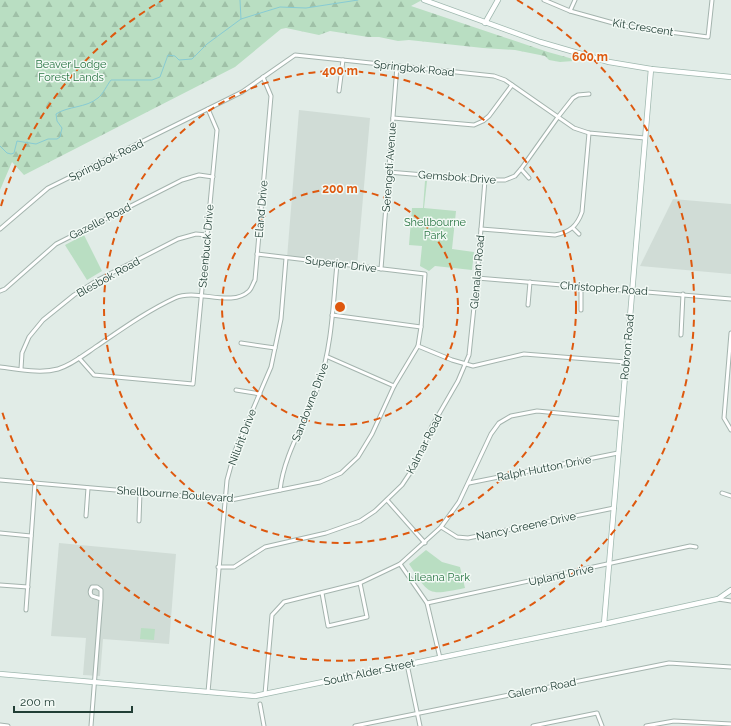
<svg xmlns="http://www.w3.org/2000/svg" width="731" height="726" font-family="Raleway,sans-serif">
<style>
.built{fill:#d0dcd6}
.forest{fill:url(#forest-firs)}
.green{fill:#b9dec2}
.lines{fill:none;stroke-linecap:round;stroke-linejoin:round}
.stream{stroke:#87cbd3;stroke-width:1}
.street-casing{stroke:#a4b4ae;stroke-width:5}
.secondary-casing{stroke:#9fb8af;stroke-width:6}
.street{stroke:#fff;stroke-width:3}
.secondary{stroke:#fff;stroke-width:4.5}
.ring{fill:none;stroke:#de580e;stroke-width:2;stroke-dasharray:7 5}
.labels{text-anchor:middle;stroke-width:3;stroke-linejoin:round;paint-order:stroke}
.street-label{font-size:11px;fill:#213e35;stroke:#f2f9f5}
.park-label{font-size:11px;fill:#2a7644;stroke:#f2f9f5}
.centre{fill:#de580e;stroke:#f2f9f5;stroke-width:2}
.ring-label{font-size:12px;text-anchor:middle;font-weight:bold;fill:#de580e;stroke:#f2f9f5;stroke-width:3;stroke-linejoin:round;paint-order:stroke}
</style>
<defs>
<pattern id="forest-firs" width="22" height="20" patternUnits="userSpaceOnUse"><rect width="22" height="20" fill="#b9dec2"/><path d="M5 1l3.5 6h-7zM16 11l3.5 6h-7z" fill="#9fc0a7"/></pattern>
</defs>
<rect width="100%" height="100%" fill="#e1ece7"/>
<g class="built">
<polygon points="299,110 370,118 357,266 287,258"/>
<polygon points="673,199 731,204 731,274 640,266"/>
<polygon points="59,543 176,554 169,644 103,639 100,676 83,675 86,638 51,636"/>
</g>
<polygon class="forest" points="0,0 422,0 411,6 548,52 573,59 573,61 560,62 549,60 545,56 515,50 483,48 409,40 398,41 379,37 368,37 330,31 319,35 286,28 281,29 235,67 24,175 12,162 0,190"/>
<g class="green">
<polygon points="425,181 427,181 424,208 456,211 452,249 474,252 472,270 435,266 429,271 420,266 422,246 409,245 412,208 423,208"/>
<polygon points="84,235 102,271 87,280 65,245"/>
<path d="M426 550 442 562 460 567 465 588C426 596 430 595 409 564Z"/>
<polygon points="141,628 155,629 154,640 140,639"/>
</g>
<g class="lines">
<g class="stream">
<polyline points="240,0 241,19"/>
<path d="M0 146 7 153 11 154 14 153 17 141 36 144 48 139H57L60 137 62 128 57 121 56 114C68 106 86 108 98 98 103 94 107 85 111 80H152L160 77 168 55 175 56 179 60 192 59 207 44 241 19 280 7 306 8 358 0"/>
</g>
<defs>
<g id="street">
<polyline points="544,0 570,11 624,26 708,37 712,0"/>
<polyline points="570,11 575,0"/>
<polyline points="339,91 343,60"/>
<polyline points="393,118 474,125 483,121 489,116 512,85"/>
<polyline points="521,169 529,178"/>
<polyline points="388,172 485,180 505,180 515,176 521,169 558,117 573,98 578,95 589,94"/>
<polyline points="573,228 579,234"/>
<polyline points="0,229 48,188 242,92 295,55 494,76 505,80 574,128 589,133 645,138"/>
<path d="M481 229 555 235C570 232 577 226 582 212L589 133"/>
<polyline points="381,269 397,66"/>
<polyline points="477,278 731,299"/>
<polyline points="0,291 5,289 56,244 182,180 199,175 213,177"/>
<polyline points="528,305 530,282"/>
<polyline points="581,310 581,286"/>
<polyline points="332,315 421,327"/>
<polyline points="731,333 724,418 731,430"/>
<polyline points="681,335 683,294"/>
<polyline points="241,343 275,348"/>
<polyline points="418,346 452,360 473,366 524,354 626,362"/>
<polyline points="328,357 394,386"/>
<polyline points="79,358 94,375 193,384 217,130 208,109"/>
<path d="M0 367C18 369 40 374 58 369 72 365 85 354 97 346 122 329 147 311 175 298 197 288 231 308 249 291 252 288 253 283 255 280L271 96 263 77"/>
<polyline points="21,369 22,353 29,337 43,320 74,295 96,281 178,239 196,234 207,235"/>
<polyline points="236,390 260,394"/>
<polyline points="0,480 231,500 320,482 341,473 358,457 372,434 394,386 418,346 421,327 425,274 257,254"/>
<polyline points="469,483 618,453"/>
<path d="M280 490C284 453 307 420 319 384 332 346 333 304 337 264"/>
<polyline points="722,493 731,496"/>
<polyline points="387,500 425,543"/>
<polyline points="86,516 88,488"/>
<polyline points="139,521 140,492"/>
<polyline points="441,527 457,537 468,538 614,508"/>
<polyline points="0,533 31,536"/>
<polyline points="400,564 427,603 440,658"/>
<polyline points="218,567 234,567 265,547 326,533 360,521 375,511 402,485 416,464 432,426 458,381 469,355 477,278 485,180"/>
<polyline points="0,585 28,587"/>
<polyline points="322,593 328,626 367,617 360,583"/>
<polyline points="718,599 731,601"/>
<polyline points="427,603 690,546 696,547"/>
<polyline points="26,610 35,483"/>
<polyline points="407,664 420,726"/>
<polyline points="208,692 227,480 235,451 271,367 281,319 286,258"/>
<polyline points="265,694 272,615 284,602 360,583 400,564 441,527 459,502 491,434 499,423 511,416 537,411 621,419"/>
<polyline points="260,704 264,726"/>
<polyline points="0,725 8,726"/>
<path d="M91 726 101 599V590L97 587H92C90 590 89 593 92 596L101 599"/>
<polyline points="355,726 669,663 731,667"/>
<polyline points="533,726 597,713 602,726"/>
<polyline points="646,726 674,721 731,724"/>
</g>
<g id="secondary">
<polyline points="424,0 540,42 609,62 651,69 731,77"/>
<polyline points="485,23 498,0"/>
<polyline points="604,624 651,69"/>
<polyline points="0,674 255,696 604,624 718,599 731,590"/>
</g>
</defs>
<use href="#street" class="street-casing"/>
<use href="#secondary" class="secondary-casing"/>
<use href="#street" class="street"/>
<use href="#secondary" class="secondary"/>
</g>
<g class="ring">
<circle cx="340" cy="307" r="118"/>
<circle cx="340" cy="307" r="236"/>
<path d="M1 206A354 354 0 0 1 163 0M517 0A354 354 0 1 1 1 408"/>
</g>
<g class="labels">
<g class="street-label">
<text transform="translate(643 27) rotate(9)" y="4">Kit Crescent</text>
<text transform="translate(414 68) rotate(6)" y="4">Springbok Road</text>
<text transform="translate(106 160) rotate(-26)" y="4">Springbok Road</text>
<text transform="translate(389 167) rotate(-86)" y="4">Serengeti Avenue</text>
<text transform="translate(457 177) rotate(4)" y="4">Gemsbok Drive</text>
<text transform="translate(261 209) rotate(-85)" y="4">Eland Drive</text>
<text transform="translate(100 221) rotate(-27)" y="4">Gazelle Road</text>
<text transform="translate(206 246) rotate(-85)" y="4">Steenbuck Drive</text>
<text transform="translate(341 264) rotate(7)" y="4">Superior Drive</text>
<text transform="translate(477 272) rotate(-85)" y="4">Glenalan Road</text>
<text transform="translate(108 277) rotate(-29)" y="4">Blesbok Road</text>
<text transform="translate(604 288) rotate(4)" y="4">Christopher Road</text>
<text transform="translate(627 347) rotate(-85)" y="4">Robron Road</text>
<text transform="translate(310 402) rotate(-69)" y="4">Sandowne Drive</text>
<text transform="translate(242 437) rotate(-69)" y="4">Niluht Drive</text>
<text transform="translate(424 444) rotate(-63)" y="4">Kalmar Road</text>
<text transform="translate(544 468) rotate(-11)" y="4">Ralph Hutton Drive</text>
<text transform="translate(175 494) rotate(4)" y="4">Shellbourne Boulevard</text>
<text transform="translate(526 526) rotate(-12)" y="4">Nancy Greene Drive</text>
<text transform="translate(561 575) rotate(-12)" y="4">Upland Drive</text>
<text transform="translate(369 672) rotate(-12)" y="4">South Alder Street</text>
<text transform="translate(542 688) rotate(-11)" y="4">Galerno Road</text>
</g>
<g class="park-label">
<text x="71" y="68">Beaver Lodge<tspan x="71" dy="13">Forest Lands</tspan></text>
<text x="435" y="226">Shellbourne<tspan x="435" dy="13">Park</tspan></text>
<text x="439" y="581">Lileana Park</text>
</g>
</g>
<circle cx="340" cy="307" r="6" class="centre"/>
<g class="ring-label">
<text x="590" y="61">600 m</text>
<text x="340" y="75">400 m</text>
<text x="340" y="193">200 m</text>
</g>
<path d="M14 706v6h118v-6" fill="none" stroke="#213e35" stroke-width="2"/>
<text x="20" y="706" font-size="12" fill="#213e35" stroke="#f2f9f5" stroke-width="3" paint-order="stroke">200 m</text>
</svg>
